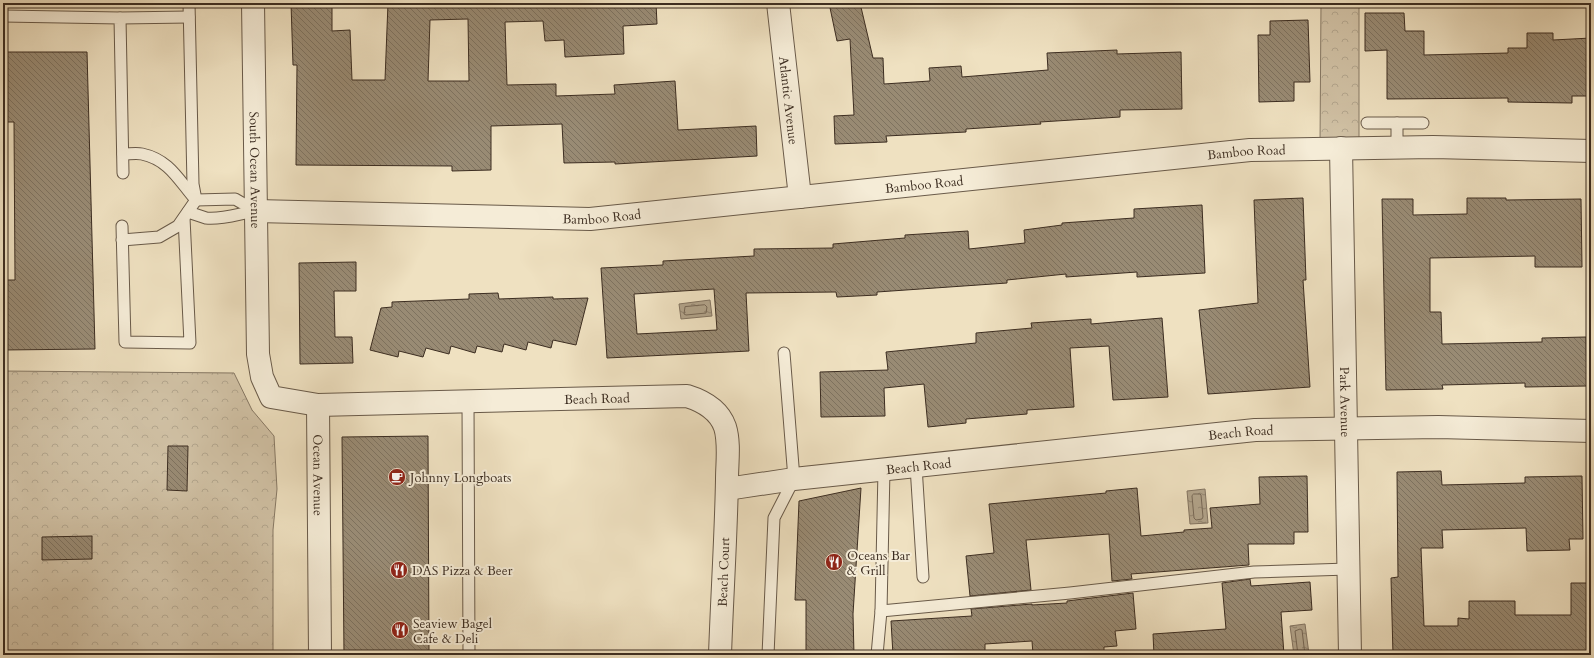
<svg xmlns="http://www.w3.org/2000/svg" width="1594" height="658" font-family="Cardo,serif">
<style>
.park{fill:url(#park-crowns);stroke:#867864}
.water{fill:url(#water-ripples);stroke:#837461}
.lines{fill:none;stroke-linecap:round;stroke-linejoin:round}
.shore{stroke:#776856;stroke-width:1}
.building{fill:url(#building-back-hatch);stroke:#3c2d21;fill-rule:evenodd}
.service-casing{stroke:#695a49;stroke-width:13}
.minor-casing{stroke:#695a49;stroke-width:24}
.tertiary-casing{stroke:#695a49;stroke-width:24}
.service{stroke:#f5ecd7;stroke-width:11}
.minor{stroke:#f5ecd7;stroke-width:22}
.tertiary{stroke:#f5ecd7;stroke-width:22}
.labels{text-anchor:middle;stroke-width:4;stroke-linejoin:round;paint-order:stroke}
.street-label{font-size:13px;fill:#3c2d21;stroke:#f5ecd7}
.poi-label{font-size:13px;fill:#3c2d21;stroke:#f5ecd7;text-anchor:start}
</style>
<defs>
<pattern id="park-crowns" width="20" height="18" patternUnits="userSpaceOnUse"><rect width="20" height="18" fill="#d1c2a6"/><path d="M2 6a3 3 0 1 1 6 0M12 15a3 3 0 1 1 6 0" fill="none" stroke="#b4a78f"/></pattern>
<pattern id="water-ripples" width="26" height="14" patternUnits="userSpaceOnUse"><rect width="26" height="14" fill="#b2a48b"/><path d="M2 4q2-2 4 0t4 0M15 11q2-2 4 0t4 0" fill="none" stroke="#928671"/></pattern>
<pattern id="building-back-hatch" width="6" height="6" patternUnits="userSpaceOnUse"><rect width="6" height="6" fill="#998b74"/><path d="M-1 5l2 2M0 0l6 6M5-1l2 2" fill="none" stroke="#7e725f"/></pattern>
</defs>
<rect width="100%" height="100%" fill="#efe1c1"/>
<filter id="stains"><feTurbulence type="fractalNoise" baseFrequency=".005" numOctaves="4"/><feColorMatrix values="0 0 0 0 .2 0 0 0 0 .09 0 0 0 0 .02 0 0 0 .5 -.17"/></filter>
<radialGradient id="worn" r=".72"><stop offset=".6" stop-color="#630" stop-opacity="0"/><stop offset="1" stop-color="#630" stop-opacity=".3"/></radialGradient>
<g class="park">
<polygon points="1321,3 1359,3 1359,143 1320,144"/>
<polygon points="3,371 234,373 252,410 274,436 277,489 273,530 273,655 3,655"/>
</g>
<g class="water">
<polygon points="710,300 712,316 681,319 679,304"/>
<polygon points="1205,489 1208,523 1190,524 1187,491"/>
<polygon points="1305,624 1309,654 1294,655 1290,626"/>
</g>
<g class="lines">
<g class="shore">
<polygon points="705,305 707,307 706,313 686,315 684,314 685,307"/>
<polygon points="1194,494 1200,494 1201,495 1203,517 1202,519 1196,520 1194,518 1192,496"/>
<polyline points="1298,655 1295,631 1300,629 1302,630 1305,655"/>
</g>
</g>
<g class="building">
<path d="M291 3H332V31L350 30 352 80H385L388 3H656L657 24 623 26 624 54 565 57 564 40 545 41 543 21 505 22 507 85 556 84V96L615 94 614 85 675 81 678 130 756 126 757 156 615 164V162L564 163 562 124 491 126V170L452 171V166L296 165 297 65H293ZM468 19 469 81H428L430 20Z"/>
<polygon points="829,3 860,3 873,58 883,58 884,84 930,81 929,68 961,66 962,77 1048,70 1047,53 1117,50 1117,54 1181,52 1182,109 1120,110 1120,117 1040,122 1041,124 966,129 966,132 886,136 887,142 835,144 834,116 854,115 850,39 837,41"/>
<polygon points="1365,13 1404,13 1405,31 1424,31 1424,55 1508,53 1508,48 1527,48 1527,33 1553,33 1553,40 1591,38 1591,96 1572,96 1572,103 1508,102 1508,98 1387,99 1387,50 1365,51"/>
<polygon points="1308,20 1310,82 1294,82 1294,101 1259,102 1258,35 1270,35 1270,21"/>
<polygon points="3,52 87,52 95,349 3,350 3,280 15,280 14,122 3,122"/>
<polygon points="1303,198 1306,280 1303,280 1310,387 1208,394 1199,310 1258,303 1254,200"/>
<polygon points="1467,198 1506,198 1506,200 1581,199 1582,267 1535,267 1535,256 1430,258 1430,312 1441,312 1442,344 1542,342 1542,338 1586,337 1587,386 1525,387 1525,383 1442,385 1443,389 1386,390 1382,199 1413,199 1413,215 1467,214"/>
<path d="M1202 205 1205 273 1137 277V272L1066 277V274L1007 280V283L877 292V295L837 297 836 292 746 293 749 351 607 358 601 268 663 265V261L754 256V249L833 248V244L905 238V235L968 231 969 249 1025 243 1024 230 1062 225V223L1134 218V209ZM714 289 717 330 637 334 634 294Z"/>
<polygon points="356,262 356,291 334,291 335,337 352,337 353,363 300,364 299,263"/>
<polygon points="498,293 499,299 553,297 553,299 588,298 576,345 553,340 551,348 528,342 526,350 504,344 502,352 477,346 475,353 451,346 449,354 426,348 423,357 399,351 398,357 370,350 381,308 392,307 392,302 469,299 469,294"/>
<polygon points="1162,318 1168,397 1113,400 1109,346 1070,348 1074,407 1027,410 1027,414 966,419 966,423 928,427 924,384 884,388 885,416 821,417 820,372 888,370 886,352 976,343 976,333 1032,328 1031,323 1091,319 1091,324"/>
<polygon points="428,436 429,655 344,655 342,437"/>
<polygon points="168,446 188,446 187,491 167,490"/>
<polygon points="1441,471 1442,485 1525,483 1525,477 1582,476 1583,539 1569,539 1570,550 1527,551 1526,528 1442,530 1443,548 1421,548 1424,626 1458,626 1458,618 1469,619 1469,601 1515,601 1515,615 1571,615 1571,583 1591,583 1591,655 1393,655 1391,578 1398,577 1397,472"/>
<polygon points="1307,476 1308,532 1294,532 1294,544 1248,544 1249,565 1131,574 1132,579 1112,581 1109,534 1026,540 1031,590 970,596 966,556 994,553 989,504 1106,493 1106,491 1137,488 1141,536 1184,532 1184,530 1212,528 1210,508 1260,504 1259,477"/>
<polygon points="861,488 853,614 854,655 806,655 806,600 795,600 799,501"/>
<polygon points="92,536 92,559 42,560 42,537"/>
<polygon points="1250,579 1251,586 1310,582 1312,610 1281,612 1284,655 1154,655 1153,634 1226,629 1222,583"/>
<polygon points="1133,593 1136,629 1115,631 1117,646 1104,647 1104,655 1033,655 1032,641 985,644 985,655 893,655 891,621 972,616 971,609 1032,604 1032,605 1067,603 1067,601"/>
</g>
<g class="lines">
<defs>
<g id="service">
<polyline points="3,16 120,18 123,173"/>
<polyline points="120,18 189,17"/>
<polyline points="1367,123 1423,123"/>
<polyline points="1397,123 1397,147"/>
<path d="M123 154C129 154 137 153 142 154 170 160 179 181 196 200L235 199 256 211"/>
<path d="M188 212C194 214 200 216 206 218 222 220 241 213 256 211"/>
<polyline points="122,226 125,342 190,343 184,218"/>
<polyline points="122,240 159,237 178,226 196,200 193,184 189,3"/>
<polyline points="468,401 469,655"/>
<polyline points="916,466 923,577"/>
<polyline points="881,611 1070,593 1254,572 1348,569"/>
<polyline points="768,655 774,518 794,479 784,353"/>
<polyline points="877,655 881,611 884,470"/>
</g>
<g id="minor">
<path id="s1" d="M778 3 800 197"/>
<path id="s2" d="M727 489 794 479 1255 430 1438 427 1591 431"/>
</g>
<g id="tertiary">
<path id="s3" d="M253 3 258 354 262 377 271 397 318 405 687 396C703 401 719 410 725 427 730 443 727 463 727 479 726 537 722 596 720 655"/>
<path id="s4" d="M1341 148 1350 655"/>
<path id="s5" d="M256 211 590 219 1250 150 1433 147 1591 151"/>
<path id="s6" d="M318 405 320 655"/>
</g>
</defs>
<use href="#service" class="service-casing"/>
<use href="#minor" class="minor-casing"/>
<use href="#tertiary" class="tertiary-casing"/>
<use href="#service" class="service"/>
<use href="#minor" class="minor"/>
<use href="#tertiary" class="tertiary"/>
</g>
<defs>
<symbol id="cafe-disc" viewBox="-11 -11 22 22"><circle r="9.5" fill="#8f2418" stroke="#f5ecd7"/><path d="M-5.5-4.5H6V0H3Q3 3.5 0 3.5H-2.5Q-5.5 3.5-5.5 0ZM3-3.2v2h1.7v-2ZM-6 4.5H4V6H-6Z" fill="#fff"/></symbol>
<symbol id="restaurant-disc" viewBox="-11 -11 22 22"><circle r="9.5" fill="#8f2418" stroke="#f5ecd7"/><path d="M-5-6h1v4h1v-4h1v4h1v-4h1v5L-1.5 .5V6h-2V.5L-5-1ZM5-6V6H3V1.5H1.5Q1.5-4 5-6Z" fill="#fff"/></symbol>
</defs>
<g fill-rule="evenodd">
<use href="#cafe-disc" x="387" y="467" width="20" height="20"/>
<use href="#restaurant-disc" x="824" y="552" width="20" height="20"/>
<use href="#restaurant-disc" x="389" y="560" width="20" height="20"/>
<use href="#restaurant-disc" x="390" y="620" width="20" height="20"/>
</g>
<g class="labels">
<g class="street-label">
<text dy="5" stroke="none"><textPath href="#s1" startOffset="98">Atlantic Avenue</textPath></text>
<text dy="5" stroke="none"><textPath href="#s5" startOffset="994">Bamboo Road</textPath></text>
<text dy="5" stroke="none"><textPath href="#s3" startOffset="167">South Ocean Avenue</textPath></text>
<text dy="5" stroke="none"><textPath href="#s5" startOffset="670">Bamboo Road</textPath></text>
<text dy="5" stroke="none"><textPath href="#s5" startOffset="346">Bamboo Road</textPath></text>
<text dy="5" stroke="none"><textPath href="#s3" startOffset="723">Beach Road</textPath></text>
<text dy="5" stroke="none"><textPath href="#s4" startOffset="254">Park Avenue</textPath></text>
<text dy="5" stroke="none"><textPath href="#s2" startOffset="517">Beach Road</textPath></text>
<text dy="5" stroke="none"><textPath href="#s2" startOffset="193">Beach Road</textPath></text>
<text dy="5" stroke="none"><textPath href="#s6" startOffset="70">Ocean Avenue</textPath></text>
<text transform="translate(723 572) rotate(-88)" y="5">Beach Court</text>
</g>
<g class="poi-label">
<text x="410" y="482">Johnny Longboats</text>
<text x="847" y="560">Oceans Bar<tspan x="847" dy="15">&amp; Grill</tspan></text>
<text x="412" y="575">DAS Pizza &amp; Beer</text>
<text x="413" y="628">Seaview Bagel<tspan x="413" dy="15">Cafe &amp; Deli</tspan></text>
</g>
</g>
<rect width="1594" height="658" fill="none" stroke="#efe1c1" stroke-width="16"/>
<rect x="4" y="4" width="1586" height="650" fill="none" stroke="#3c2d21" stroke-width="2"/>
<rect x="8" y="8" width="1578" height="642" fill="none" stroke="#3c2d21"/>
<rect width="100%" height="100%" filter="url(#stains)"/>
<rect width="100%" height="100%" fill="url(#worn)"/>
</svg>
